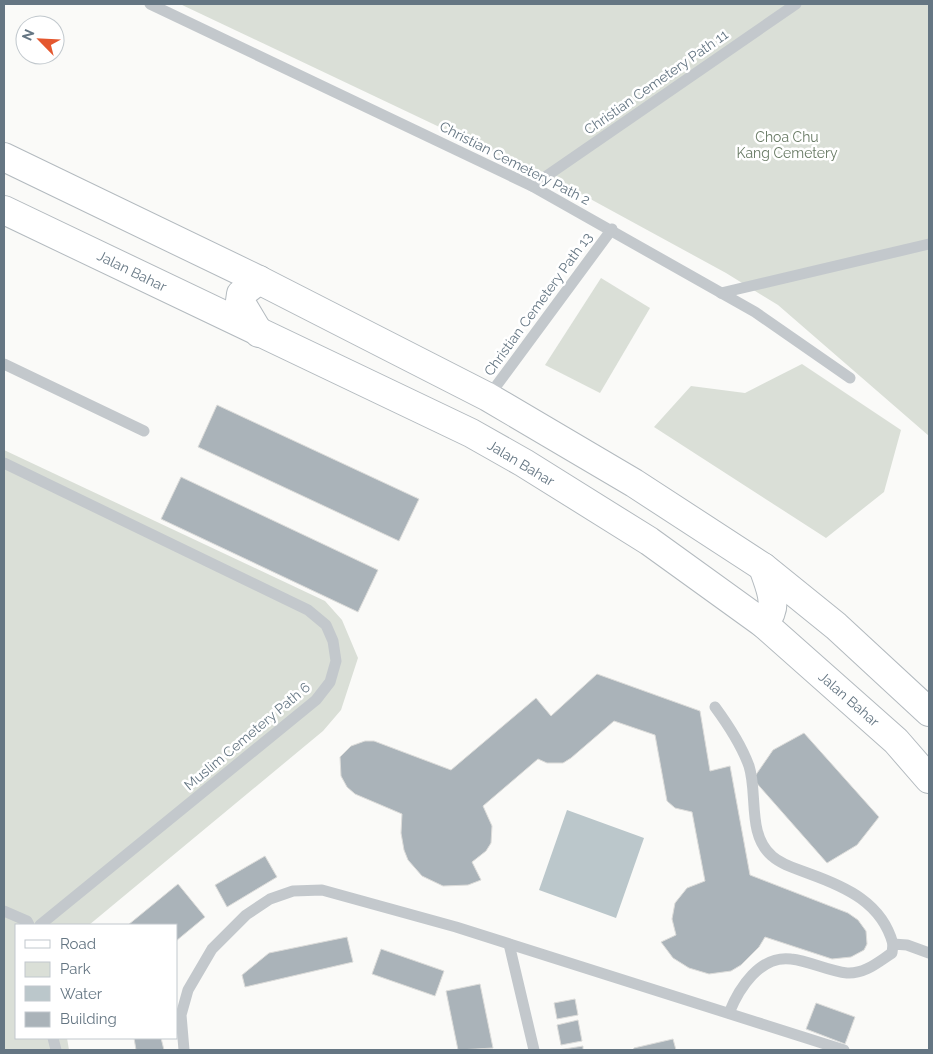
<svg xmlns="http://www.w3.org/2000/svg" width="933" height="1054" font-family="Raleway,sans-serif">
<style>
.green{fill:#dadfd7}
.water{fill:#bbc7cb}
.building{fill:#aab3b9;stroke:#dcdcda}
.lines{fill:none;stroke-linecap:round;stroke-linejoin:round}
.secondary-casing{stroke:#b3babf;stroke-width:30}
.service{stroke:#c3c8cc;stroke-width:11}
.secondary{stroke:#fff;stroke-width:28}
.labels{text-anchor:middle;stroke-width:5;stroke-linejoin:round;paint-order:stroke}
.street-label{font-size:14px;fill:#657683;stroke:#fff}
.park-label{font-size:14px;fill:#687a64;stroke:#fff}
</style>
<rect width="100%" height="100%" fill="#fafaf8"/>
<g class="green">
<polygon points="180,4 929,4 929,436 778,305 726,273 583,195"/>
<polygon points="601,278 650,308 600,393 545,365"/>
<polygon points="802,364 901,430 884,492 826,538 654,427 691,386 745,393"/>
<polygon points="4,450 325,601 342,620 358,658 341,710 323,731 89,925 16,925 16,1038 67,1038 69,1050 4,1050"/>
</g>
<polygon class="water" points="567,810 644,838 616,918 539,890"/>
<g class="building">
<polygon points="217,405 419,499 399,541 198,447"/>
<polygon points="181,477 378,570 358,612 161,519"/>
<polygon points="597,674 700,711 710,771 730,766 750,875 848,913 858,920 866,931 867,944 864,950 851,957 832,959 765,937 759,947 741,965 731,971 709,974 689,968 673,958 661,942 676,935 672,919 675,903 687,888 705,881 692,812 675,808 667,801 655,735 614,721 571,758 563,763 547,763 538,759 483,806 492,826 491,843 486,851 472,862 481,880 468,885 443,886 422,876 408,860 404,850 401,833 402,814 355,794 347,787 341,776 340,757 351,746 365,741 374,741 451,770 536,698 551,716"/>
<polygon points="804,733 879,817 857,845 827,863 753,779 773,750"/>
<polygon points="265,856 277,877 227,907 215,885"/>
<polygon points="178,884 205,917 176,941 176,925 128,925"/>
<polygon points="347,937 353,962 245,987 242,975 269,953"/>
<polygon points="381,949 444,971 435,996 372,974"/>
<polygon points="480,984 493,1048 458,1050 446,991"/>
<polygon points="575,999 578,1015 557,1019 554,1003"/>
<polygon points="816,1003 855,1017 845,1044 806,1029"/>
<polygon points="578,1020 582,1041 561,1045 557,1025"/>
<polygon points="134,1038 161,1038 164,1050 136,1050"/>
<polygon points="673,1039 676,1050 632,1050 634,1048"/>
<polygon points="583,1046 583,1050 558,1050"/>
</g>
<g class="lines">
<defs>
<g id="secondary">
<polyline points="4,157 259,280 488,397 634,483 763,567 836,626 929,712"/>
<polyline points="4,210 471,433 524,463 649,541 764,624 896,741 929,779"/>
<polyline points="259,280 241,294 240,301 259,333"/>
<path d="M763 567C770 589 780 605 764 624"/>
</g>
</defs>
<use href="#secondary" class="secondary-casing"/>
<g class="service">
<polyline points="150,4 532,186 755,312 850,378"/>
<polyline points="532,186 796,4"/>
<polyline points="721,293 929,244"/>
<polyline points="4,364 144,431"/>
<polyline points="488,397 612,229"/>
<polyline points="4,463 308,610 326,625 333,641 336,661 330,682 316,700 40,925"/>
<path d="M715 707C729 726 741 744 749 766 758 794 747 835 772 856 782 865 797 869 810 874 846 887 882 903 893 944"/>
<polyline points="4,911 27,921 29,925"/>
<polyline points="509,944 534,1050"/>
<path d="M729 1013C739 988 760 955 791 959 810 961 828 971 847 973 865 974 878 962 892 953L893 944 907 945 929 953"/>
<polyline points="53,1038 56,1050"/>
<polyline points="184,1050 181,1015 188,990 212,949 246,915 270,899 293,891 322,890 456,927 844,1050"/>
</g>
<use href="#secondary" class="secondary"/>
</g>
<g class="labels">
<g class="street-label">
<text transform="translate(656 82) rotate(-35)" y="5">Christian Cemetery Path 11</text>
<text transform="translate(515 163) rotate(27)" y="5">Christian Cemetery Path 2</text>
<text transform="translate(132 271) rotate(26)" y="5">Jalan Bahar</text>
<text transform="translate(538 304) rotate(-54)" y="5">Christian Cemetery Path 13</text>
<text transform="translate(521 463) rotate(31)" y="5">Jalan Bahar</text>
<text transform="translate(849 699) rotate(41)" y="5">Jalan Bahar</text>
<text transform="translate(247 736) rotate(-40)" y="5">Muslim Cemetery Path 6</text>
</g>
<g class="park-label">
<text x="787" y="142">Choa Chu<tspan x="787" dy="16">Kang Cemetery</tspan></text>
</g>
</g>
<rect width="933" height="1054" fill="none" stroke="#657683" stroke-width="10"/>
<rect x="15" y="924" width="162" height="115" fill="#ffffff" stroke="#c1c8cd"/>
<rect x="25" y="940" width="25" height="8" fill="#ffffff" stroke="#c1c8cd"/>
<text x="60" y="949" font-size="15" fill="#657683">Road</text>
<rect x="25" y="962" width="25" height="15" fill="#dadfd7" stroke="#c1c8cd"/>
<text x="60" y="974" font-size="15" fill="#657683">Park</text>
<rect x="25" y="986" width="25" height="15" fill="#bbc7cb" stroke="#c1c8cd"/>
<text x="60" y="999" font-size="15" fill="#657683">Water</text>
<rect x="25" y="1012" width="25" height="15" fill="#aab3b9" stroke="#c1c8cd"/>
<text x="60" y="1024" font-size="15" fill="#657683">Building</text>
<g transform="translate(40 40) rotate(294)"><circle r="24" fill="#ffffff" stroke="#c1c8cd"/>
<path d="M0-4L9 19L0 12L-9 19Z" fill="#e4572e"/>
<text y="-8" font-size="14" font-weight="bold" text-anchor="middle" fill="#657683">N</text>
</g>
</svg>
